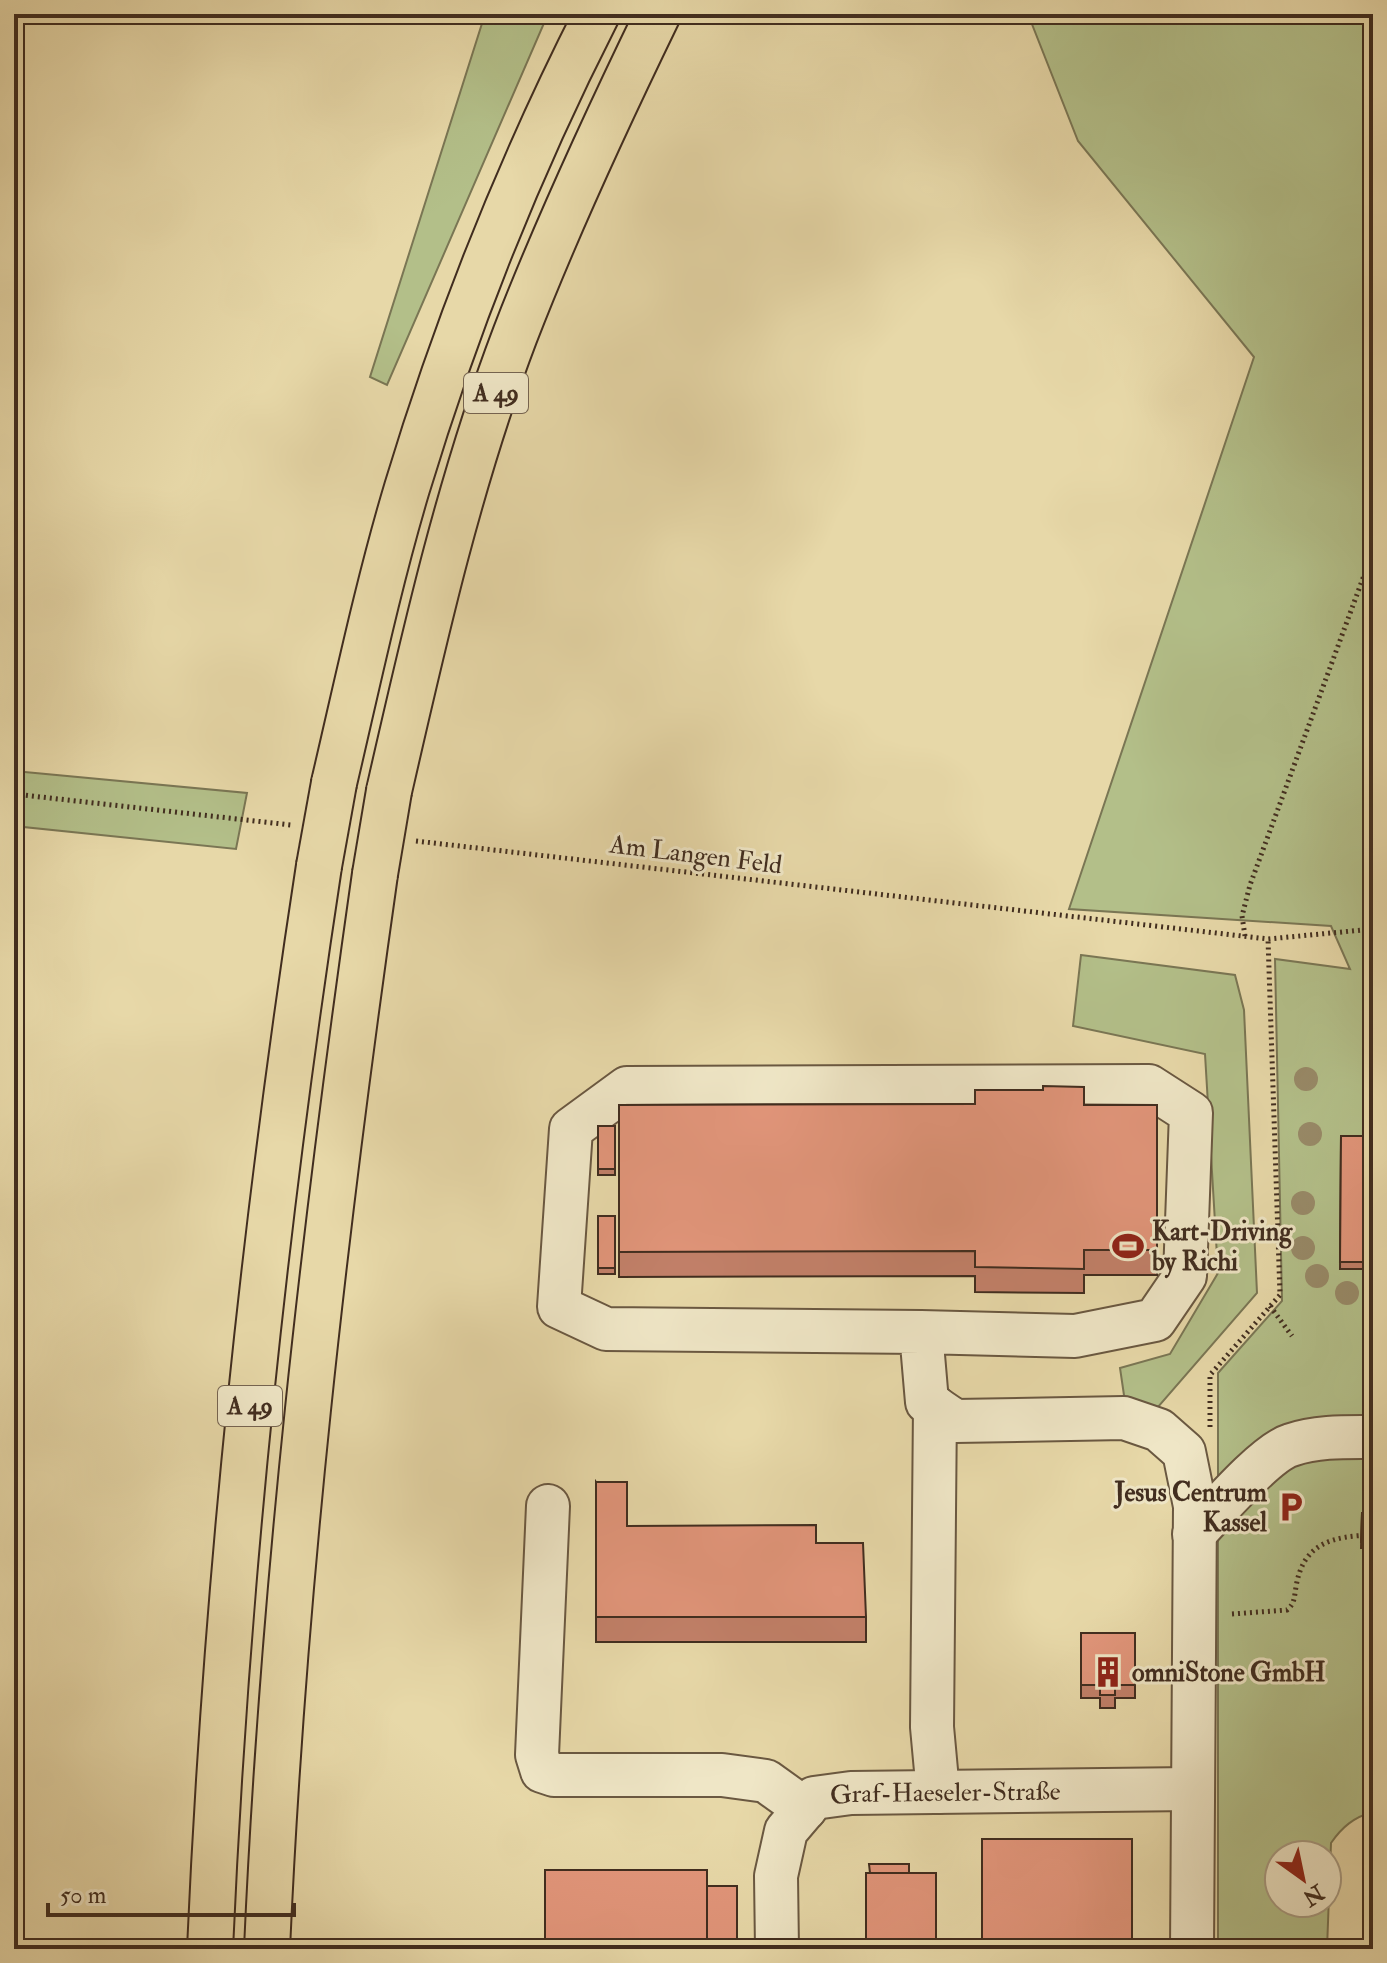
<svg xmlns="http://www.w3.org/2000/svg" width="1387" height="1963" font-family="'IM FELL Double Pica',serif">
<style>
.green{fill:#b3bf89;stroke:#7a7654;stroke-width:2;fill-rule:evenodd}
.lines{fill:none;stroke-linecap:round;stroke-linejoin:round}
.minor-casing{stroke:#6a5841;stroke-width:46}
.highway-casing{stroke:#412d1f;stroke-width:48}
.path{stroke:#412d1f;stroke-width:5;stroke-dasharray:2 4;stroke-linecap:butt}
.minor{stroke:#efe6c6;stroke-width:42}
.highway{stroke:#e7d8a8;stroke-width:44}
.highway-bridge-casing{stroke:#412d1f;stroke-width:48;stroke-linecap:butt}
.highway-bridge{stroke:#e7d8a8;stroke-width:44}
.tree{fill:#988a68}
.wall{fill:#c28069;stroke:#412d1f;stroke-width:2}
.building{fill:#e1957a;stroke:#412d1f;stroke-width:2}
.labels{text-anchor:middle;stroke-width:6;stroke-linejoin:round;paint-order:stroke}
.shield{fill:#efe6c6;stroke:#756451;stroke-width:2}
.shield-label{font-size:24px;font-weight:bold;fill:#412d1f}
.street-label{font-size:26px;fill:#412d1f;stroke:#efe6c6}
.poi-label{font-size:26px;font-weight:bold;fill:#412d1f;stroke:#efe6c6;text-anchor:start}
</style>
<rect width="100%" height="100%" fill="#e7d8a8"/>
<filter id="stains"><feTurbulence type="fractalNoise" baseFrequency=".0025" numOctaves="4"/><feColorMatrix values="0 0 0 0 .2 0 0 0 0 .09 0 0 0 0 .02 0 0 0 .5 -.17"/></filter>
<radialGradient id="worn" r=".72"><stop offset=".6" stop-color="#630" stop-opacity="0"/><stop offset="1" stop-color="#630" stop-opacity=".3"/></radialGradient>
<g class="green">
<polygon points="485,14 548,14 387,385 370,377"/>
<path d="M1028 14H1373V1812C1354 1817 1342 1827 1331 1843L1327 1949H1218V1373L1282 1301 1275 959 1350 969 1331 926 1069 909 1254 357 1078 141ZM1279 1855H1327V1903H1279Z"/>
<polygon points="14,771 247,793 236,849 14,826"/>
<polygon points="1081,955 1235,975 1244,1010 1257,1293 1158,1407 1125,1402 1120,1368 1170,1354 1218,1273 1205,1054 1073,1026"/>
</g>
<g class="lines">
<defs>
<g id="minor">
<polyline points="921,1332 606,1329 559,1307 571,1129 627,1088 1149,1086 1191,1113 1185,1276 1155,1320 1075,1336 921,1332 927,1402 955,1421 1124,1418 1159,1430 1184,1452 1195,1506 1192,1949"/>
<polyline points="935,1407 932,1727 938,1792"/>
<polyline points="548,1506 537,1755 542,1771 554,1775 722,1775 766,1781 805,1809"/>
<path d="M1194 1534C1215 1512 1265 1453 1291 1445 1317 1436 1346 1437 1373 1437"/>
<path id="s1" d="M777 1949 776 1876 786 1831 814 1798 851 1793 1192 1789"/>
</g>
<g id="highway">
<path d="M334 783C357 685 378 585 407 488 456 326 520 165 597 14"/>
<path d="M389 791C424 638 459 482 515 335 557 226 607 119 658 14"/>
<path d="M210 1949C226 1586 264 1225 319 866"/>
<path d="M267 1949C283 1589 324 1231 375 874"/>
</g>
</defs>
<use href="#minor" class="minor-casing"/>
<use href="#highway" class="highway-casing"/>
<g class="path">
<polyline points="14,794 291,825"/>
<polyline points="416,841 1268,939 1373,929"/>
<polyline points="1245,936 1242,916 1250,885 1373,551"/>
<polyline points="1270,1306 1292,1336"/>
<polyline points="1210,1427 1210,1375 1280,1295 1268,939"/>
<polyline points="1373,1474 1373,1515"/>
<polyline points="1373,1542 1373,1629"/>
<path d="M1232 1614 1287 1610C1295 1603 1294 1598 1296 1587 1303 1542 1334 1536 1373 1535"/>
</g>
<use href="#minor" class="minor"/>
<use href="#highway" class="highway"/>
<defs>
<g id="highway-bridge">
<polyline points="319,866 334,783"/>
<polyline points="375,874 389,791"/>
</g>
</defs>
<use href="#highway-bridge" class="highway-bridge-casing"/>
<use href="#highway-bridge" class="highway-bridge"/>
</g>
<g class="tree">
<circle cx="1306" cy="1079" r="12"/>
<circle cx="1310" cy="1134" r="12"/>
<circle cx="1303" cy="1203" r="12"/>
<circle cx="1303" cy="1248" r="12"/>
<circle cx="1317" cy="1276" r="12"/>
<circle cx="1347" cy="1293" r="12"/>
</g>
<g class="wall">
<polygon points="975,1104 1157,1105 1157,1275 1084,1275 1084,1293 975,1292 975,1276 619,1277 619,1105"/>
<rect x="598" y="1126" width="17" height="49"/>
<polygon points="1341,1136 1373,1136 1373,1269 1340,1269"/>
<rect x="598" y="1216" width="17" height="58"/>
<polygon points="596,1482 627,1526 816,1543 866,1617 866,1642 596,1642"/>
<polygon points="1362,1513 1373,1513 1373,1548 1361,1548"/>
<polygon points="1081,1633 1135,1633 1135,1698 1115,1698 1115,1708 1100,1708 1100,1698 1081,1698"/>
</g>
<g class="building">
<polygon points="1043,1086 1084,1087 1084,1105 1157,1105 1157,1250 1084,1250 1084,1269 975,1267 975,1251 619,1252 619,1105 975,1104 975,1090 1043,1090"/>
<rect x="598" y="1126" width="17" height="43"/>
<polygon points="1341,1136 1373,1136 1373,1262 1340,1262"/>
<rect x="598" y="1216" width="17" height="52"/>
<polygon points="596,1482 627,1482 627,1526 816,1525 816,1543 863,1543 866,1617 596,1617"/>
<polygon points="1362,1513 1373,1513 1373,1542 1361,1542"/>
<polygon points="1081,1633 1135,1633 1135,1685 1115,1685 1115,1695 1100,1695 1100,1685 1081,1685"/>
<rect x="982" y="1839" width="150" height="110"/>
<polygon points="869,1864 909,1864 909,1873 870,1873"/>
<rect x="545" y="1870" width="162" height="79"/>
<rect x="866" y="1873" width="70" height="76"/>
<rect x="707" y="1886" width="30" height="63"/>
</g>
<defs>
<symbol id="stadium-bare" viewBox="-9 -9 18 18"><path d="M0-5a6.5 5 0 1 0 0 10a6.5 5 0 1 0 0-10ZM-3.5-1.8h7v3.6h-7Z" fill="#8f2418" stroke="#efe6c6" stroke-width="2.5" paint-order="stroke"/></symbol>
<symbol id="parking-bare" viewBox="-9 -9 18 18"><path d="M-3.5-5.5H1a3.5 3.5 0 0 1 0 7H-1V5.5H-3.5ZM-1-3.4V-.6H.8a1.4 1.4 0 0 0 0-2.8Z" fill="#8f2418" stroke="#efe6c6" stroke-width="2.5" paint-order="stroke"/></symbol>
<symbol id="building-bare" viewBox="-9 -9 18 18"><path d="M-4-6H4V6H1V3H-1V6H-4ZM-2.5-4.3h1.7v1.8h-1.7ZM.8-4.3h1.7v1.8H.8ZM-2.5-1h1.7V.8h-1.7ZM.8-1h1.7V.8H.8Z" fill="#8f2418" stroke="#efe6c6" stroke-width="2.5" paint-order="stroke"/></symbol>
</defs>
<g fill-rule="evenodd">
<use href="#stadium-bare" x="1106" y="1224" width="44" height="44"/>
<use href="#parking-bare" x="1269" y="1485" width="44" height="44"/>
<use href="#building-bare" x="1086" y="1650" width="44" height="44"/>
</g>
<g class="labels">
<g class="shield">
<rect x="464" y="373" width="64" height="40" rx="6"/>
<rect x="218" y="1386" width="64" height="40" rx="6"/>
</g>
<g class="shield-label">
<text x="496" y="401">A 49</text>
<text x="250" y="1414">A 49</text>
</g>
<g class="street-label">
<text transform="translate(696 854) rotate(7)" y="9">Am Langen Feld</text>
<text dy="9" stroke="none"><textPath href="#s1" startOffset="294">Graf-Haeseler-Straße</textPath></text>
</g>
<g class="poi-label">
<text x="1152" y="1240">Kart-Driving<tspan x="1152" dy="30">by Richi</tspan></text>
<text x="1267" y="1501" text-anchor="end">Jesus Centrum<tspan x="1267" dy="30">Kassel</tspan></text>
<text x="1132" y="1681">omniStone GmbH</text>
</g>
</g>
<rect width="1387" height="1963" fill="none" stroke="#e7d8a8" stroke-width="48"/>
<rect x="16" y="16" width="1355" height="1931" fill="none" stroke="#412d1f" stroke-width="4"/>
<rect x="24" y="24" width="1339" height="1915" fill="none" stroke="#412d1f" stroke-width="2"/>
<g transform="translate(1303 1879) rotate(147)"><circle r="38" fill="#efe6c6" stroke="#a99c83" stroke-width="2"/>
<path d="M0-6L14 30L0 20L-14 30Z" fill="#8f2418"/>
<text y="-12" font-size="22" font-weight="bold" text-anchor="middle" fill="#412d1f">N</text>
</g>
<path d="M48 1903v12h246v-12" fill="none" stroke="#412d1f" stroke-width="4"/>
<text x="60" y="1903" font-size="24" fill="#412d1f" stroke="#efe6c6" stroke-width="6" paint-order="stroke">50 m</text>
<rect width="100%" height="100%" filter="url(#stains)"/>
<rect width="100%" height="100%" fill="url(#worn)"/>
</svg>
